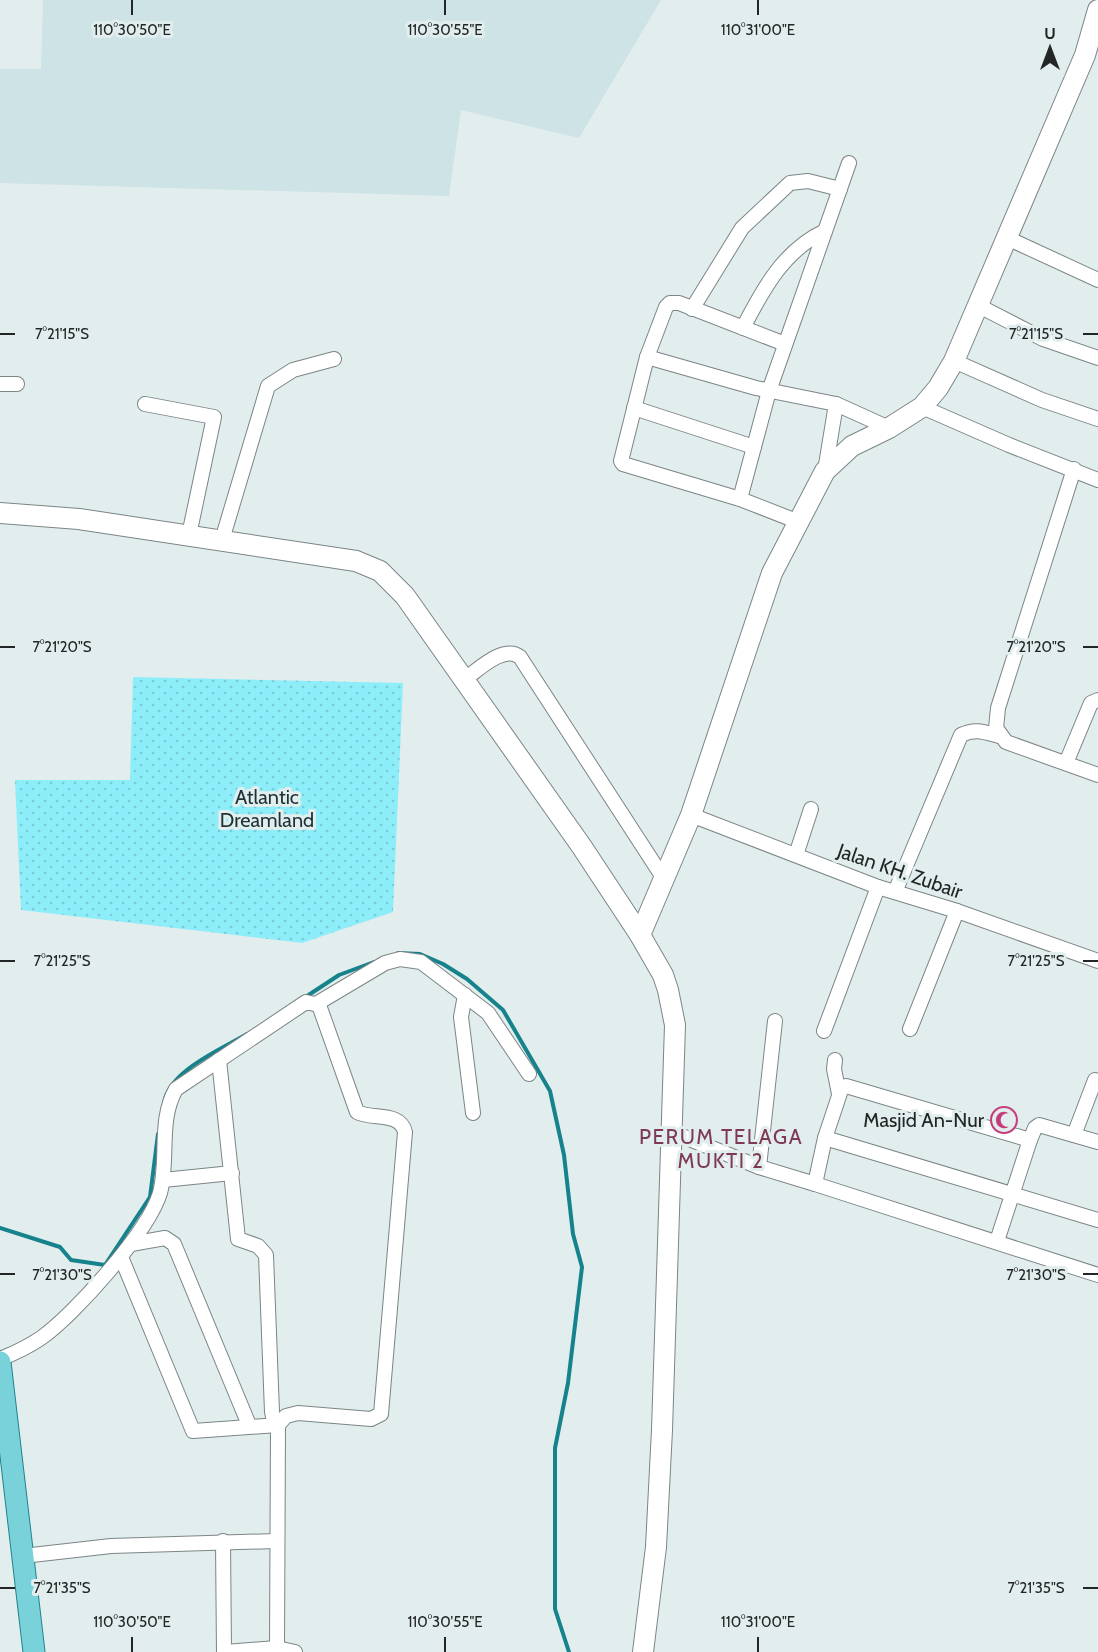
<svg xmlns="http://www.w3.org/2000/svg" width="1098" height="1652" font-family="Cabin,sans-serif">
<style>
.built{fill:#cee3e5}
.green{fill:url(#green-dots)}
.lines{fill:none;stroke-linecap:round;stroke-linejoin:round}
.stream{stroke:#15828c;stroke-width:4}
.street-casing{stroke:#7b8586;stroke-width:16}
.secondary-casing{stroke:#7b8586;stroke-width:22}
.primary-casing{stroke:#21828c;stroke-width:23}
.street{stroke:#fff;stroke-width:14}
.secondary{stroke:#fff;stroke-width:20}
.primary{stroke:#79d2da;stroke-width:21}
.ticks{fill:none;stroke:#222627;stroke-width:2}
.labels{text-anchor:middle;stroke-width:6;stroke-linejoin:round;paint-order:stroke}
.park-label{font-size:20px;fill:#1c3235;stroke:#e2edee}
.street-label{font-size:20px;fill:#222627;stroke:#e2edee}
.poi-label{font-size:20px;fill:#222627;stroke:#e2edee;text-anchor:end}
.neighbourhood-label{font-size:21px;letter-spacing:1.5px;fill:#7e3a55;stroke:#e2edee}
.ticks-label{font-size:15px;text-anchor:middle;fill:#222627;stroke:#e2edee;stroke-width:6;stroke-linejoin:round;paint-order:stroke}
</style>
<defs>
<pattern id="green-dots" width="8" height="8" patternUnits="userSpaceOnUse" patternTransform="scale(1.5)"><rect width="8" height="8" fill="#8deef9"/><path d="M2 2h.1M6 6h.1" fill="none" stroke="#79ccd5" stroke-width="1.8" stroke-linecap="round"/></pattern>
</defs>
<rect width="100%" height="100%" fill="#e2edee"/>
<polygon class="built" points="43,0 661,0 579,138 461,110 449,196 0,183 0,69 41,69"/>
<polygon class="green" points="133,677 403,683 393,912 302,943 21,910 15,780 130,780"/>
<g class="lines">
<g class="stream">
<polyline points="398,953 420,954 443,964 467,979 503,1010 550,1091 564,1155 573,1234 582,1267 568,1383 555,1448 555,1609 569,1652"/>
<polyline points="304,998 339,975 374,962"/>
<path d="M164 1103C169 1071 220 1050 247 1034"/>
<polyline points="0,1228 60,1247 71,1260 105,1265 150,1197 158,1134"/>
</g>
<defs>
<g id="street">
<polyline points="1007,238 1098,280"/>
<polyline points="977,305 1043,339 1098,358"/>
<polyline points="692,309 742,228 790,183 808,181 840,189"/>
<path d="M743 328C763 289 784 250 825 231"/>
<polyline points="785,344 679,303 670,303 666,307 647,357 621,461 623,464 740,499 799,522"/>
<polyline points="647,357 756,388 836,404 889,428"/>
<polyline points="954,361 1042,400 1098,419"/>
<polyline points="0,384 17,384"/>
<polyline points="145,404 214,417 189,535"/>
<polyline points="922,407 1009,445 1098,480"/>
<polyline points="634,408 754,447"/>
<polyline points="1074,469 998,708 996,728 1006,742 1098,775"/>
<polyline points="825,471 836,404"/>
<polyline points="740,499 769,391 849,163"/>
<polyline points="222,540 268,386 293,370 334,359"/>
<path d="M465 679C478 670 504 644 520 657L664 879"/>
<polyline points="1066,763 1091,703 1098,700"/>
<polyline points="691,815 878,887 957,911 1098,961"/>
<polyline points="796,855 811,809"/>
<path d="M895 892 961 735C975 728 984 732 999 736"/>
<polyline points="465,995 461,1017 473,1113"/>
<polyline points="316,1004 385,963 400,959 421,962 488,1013 529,1074"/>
<polyline points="910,1029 957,911"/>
<polyline points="824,1031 878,887"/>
<polyline points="219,1060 238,1239 258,1246 266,1255 272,1412 275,1425"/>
<polyline points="835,1060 834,1069 839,1094"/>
<polyline points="672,1132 759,1167 815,1184 825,1138 842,1087 846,1086 1030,1140 997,1241"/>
<polyline points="1074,1135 1095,1080"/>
<polyline points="825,1138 1098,1220"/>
<polyline points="1030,1140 1035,1128 1039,1125 1098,1142"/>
<polyline points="759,1167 775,1021"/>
<polyline points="163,1180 232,1173"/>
<polyline points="815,1184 1098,1275"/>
<polyline points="131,1244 165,1238 174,1244 249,1425"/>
<polyline points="121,1257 193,1431 278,1425"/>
<path d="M0 1359C15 1353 28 1347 41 1338 75 1314 148 1232 160 1193 169 1159 158 1120 176 1089L306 1002 319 1005 357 1112C372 1120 400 1111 405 1132L381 1414 371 1419 298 1413 286 1416 278 1425 277 1648"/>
<polyline points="223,1541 224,1652"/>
<polyline points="23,1556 111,1546 276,1541"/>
<polyline points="225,1652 277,1648 295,1652"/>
</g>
<g id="secondary">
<polyline points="0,513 79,519 356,561 380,571 405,596 582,847 640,935 663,975 668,990 675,1025 662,1430 656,1547 643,1652"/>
<polyline points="640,935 691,815 772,573 825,471 852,446 889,428 922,407 938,388 954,361 1085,55 1098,10"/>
</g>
<polyline id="primary" points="0,1362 34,1652"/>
</defs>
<use href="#street" class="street-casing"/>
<use href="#secondary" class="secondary-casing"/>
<use href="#primary" class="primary-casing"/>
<use href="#street" class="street"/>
<use href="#secondary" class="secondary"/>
<use href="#primary" class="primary"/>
</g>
<path class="ticks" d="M132 0V15M445 0V15M758 0V15M0 334H15M1083 334H1098M0 647H15M1083 647H1098M0 961H15M1083 961H1098M0 1274H15M1083 1274H1098M0 1588H15M1083 1588H1098M132 1637V1652M445 1637V1652M758 1637V1652"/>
<defs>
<symbol id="mosque-ring" viewBox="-11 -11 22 22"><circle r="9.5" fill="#e2edee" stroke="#c53d7a" stroke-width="1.5"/><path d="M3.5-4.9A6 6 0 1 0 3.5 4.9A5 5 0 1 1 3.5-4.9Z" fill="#c53d7a"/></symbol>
</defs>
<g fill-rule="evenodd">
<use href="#mosque-ring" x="989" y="1105" width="30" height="30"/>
</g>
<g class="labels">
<g class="park-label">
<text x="267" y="804">Atlantic<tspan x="267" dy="23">Dreamland</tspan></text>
</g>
<g class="street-label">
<text transform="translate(900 871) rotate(19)" y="7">Jalan KH. Zubair</text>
</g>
<g class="poi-label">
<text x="984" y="1127">Masjid An-Nur</text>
</g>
<g class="neighbourhood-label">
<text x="721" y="1144">PERUM TELAGA<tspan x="721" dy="24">MUKTI 2</tspan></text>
</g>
</g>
<g class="ticks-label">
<text x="132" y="35">110°30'50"E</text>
<text x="445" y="35">110°30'55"E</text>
<text x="758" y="35">110°31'00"E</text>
<text x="62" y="339">7°21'15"S</text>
<text x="1036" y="339">7°21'15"S</text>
<text x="62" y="652">7°21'20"S</text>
<text x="1036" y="652">7°21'20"S</text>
<text x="62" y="966">7°21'25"S</text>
<text x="1036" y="966">7°21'25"S</text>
<text x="62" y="1280">7°21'30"S</text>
<text x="1036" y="1280">7°21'30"S</text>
<text x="62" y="1593">7°21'35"S</text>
<text x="1036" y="1593">7°21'35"S</text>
<text x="132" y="1627">110°30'50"E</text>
<text x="445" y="1627">110°30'55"E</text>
<text x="758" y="1627">110°31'00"E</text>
</g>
<g transform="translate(1050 48)" stroke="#e2edee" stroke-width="4.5" paint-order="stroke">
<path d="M0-4.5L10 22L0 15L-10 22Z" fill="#222627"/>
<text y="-9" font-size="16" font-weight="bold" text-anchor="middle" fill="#222627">U</text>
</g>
</svg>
